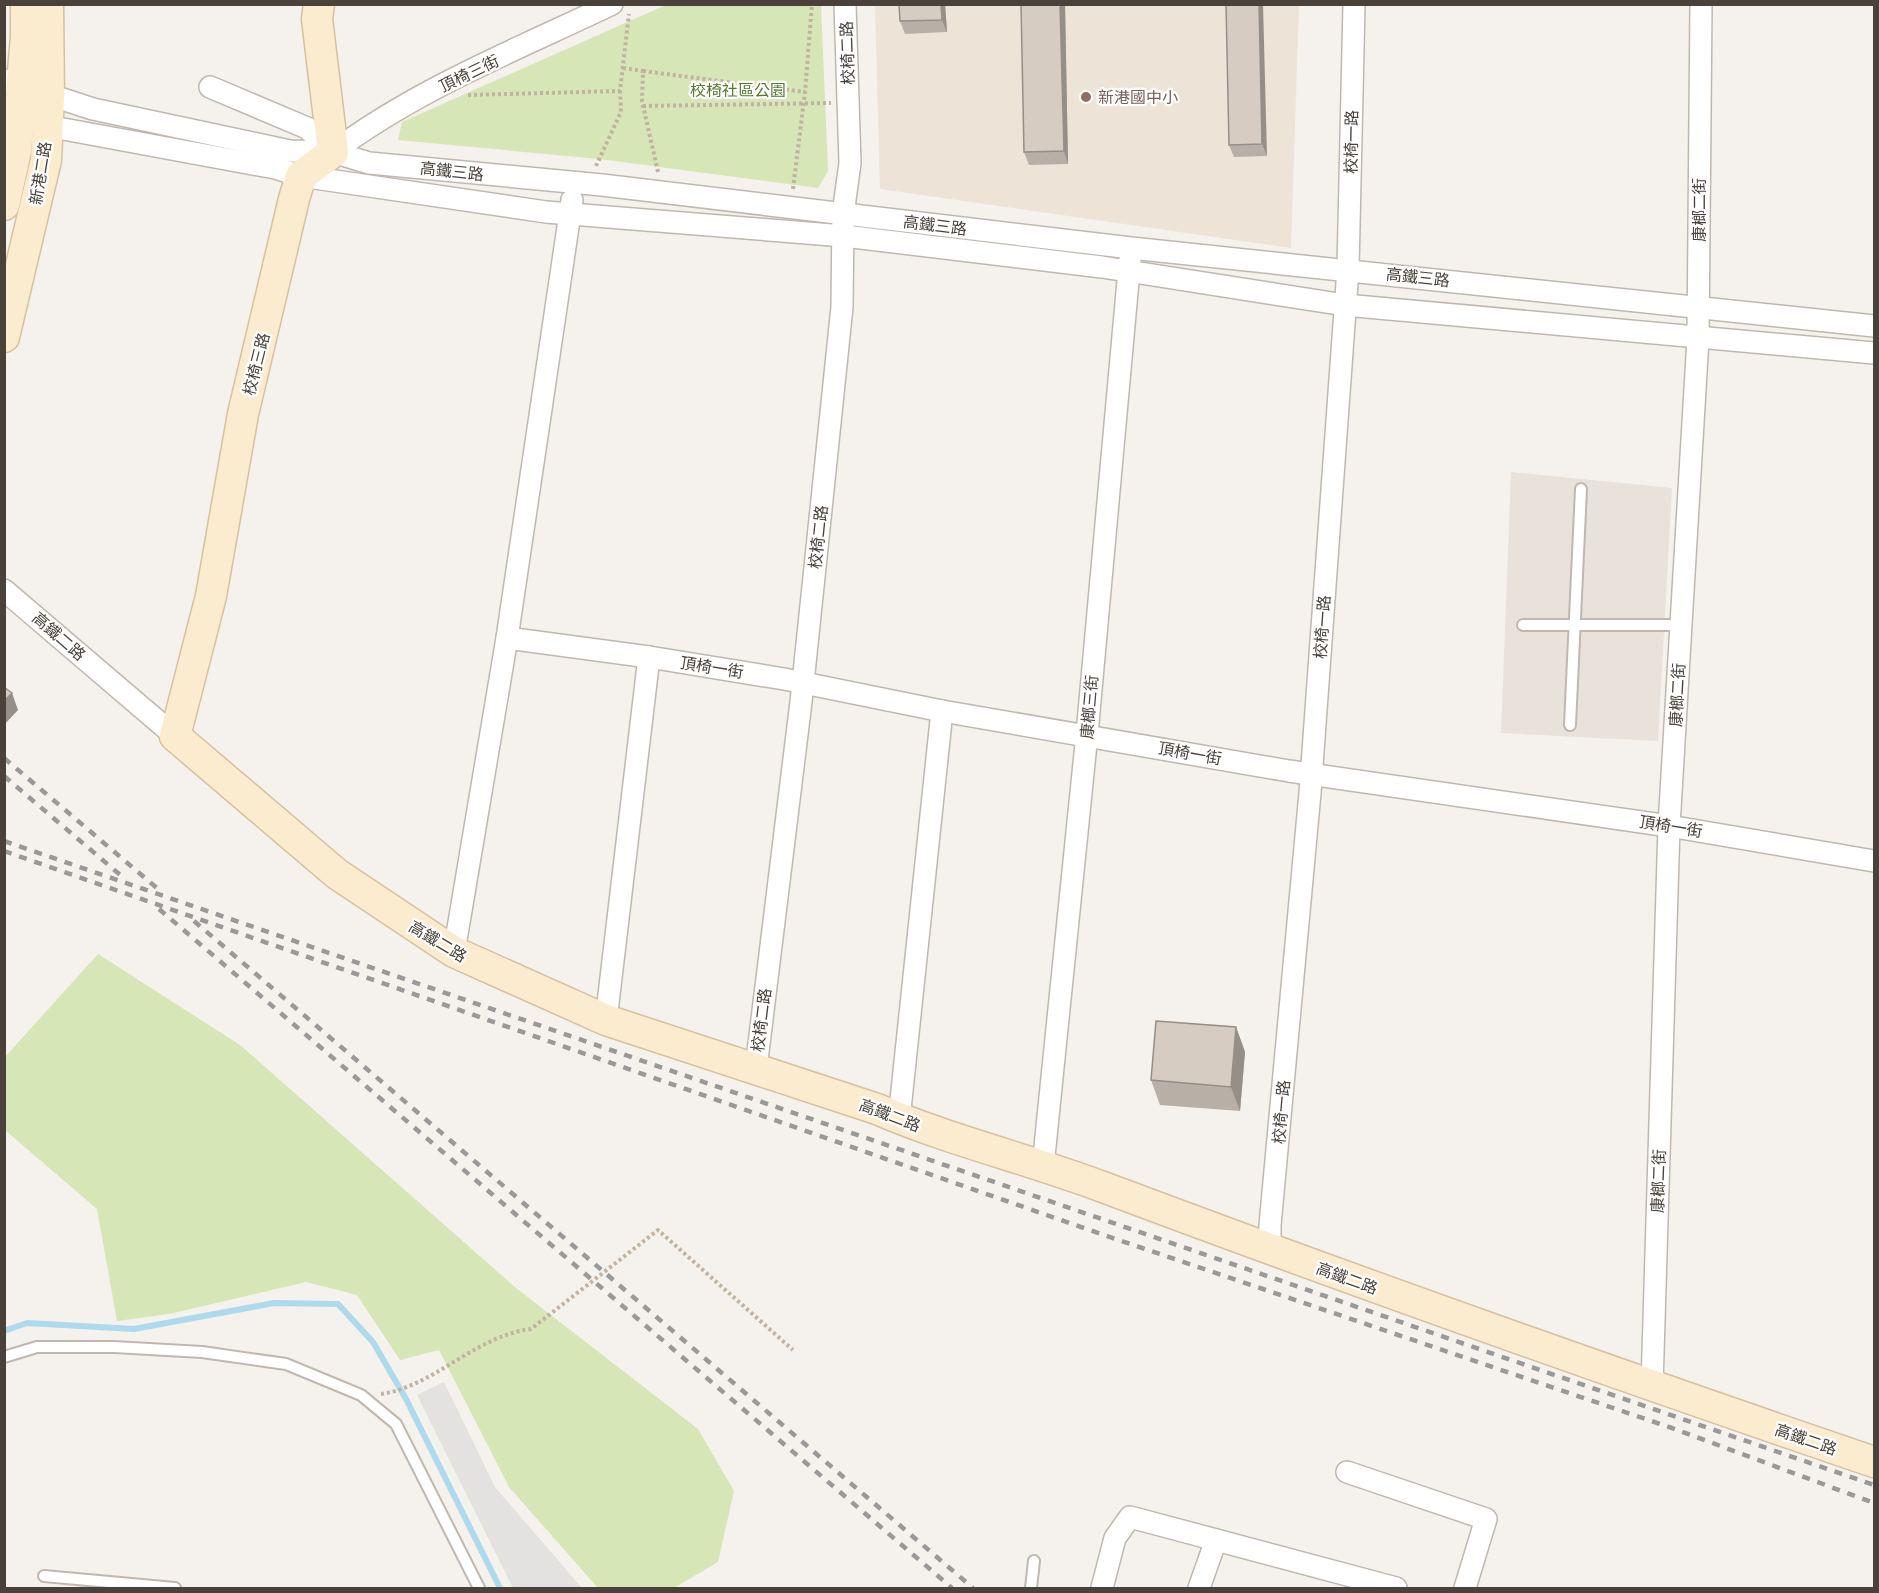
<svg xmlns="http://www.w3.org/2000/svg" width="1879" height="1593" font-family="Manrope,'Noto Sans TC',sans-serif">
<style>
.residential{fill:#e8e2da}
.education{fill:#ede4d7}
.green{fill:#d6e6b7}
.parking{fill:#e4e2e0}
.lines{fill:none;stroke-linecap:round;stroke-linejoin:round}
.stream{stroke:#addaed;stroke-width:6}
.lane-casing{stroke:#c0b8af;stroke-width:14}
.street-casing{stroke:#c0b8af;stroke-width:24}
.secondary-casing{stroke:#d5c1a0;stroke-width:33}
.path{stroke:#c1b2a1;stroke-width:4;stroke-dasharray:3 3;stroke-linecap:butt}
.lane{stroke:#fff;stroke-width:10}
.street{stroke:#fff;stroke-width:21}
.secondary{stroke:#fceccf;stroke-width:30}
.rail{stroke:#999;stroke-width:4.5;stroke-dasharray:8 8;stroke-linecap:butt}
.wall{fill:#b8afa7}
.shaded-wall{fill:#968f88}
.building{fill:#d6ccc2;stroke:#968f88;stroke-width:1.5}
.education-dot{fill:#8d6e63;stroke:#fff;stroke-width:2}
.labels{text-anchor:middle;stroke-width:4.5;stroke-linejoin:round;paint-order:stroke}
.street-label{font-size:16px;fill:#49413a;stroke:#fff}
.park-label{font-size:16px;fill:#53782f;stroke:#fff}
.education-label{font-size:16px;fill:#785e54;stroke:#fff;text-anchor:start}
</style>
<rect width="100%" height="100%" fill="#f5f1ec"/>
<polygon class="residential" points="1511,472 1672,488 1658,741 1501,733"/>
<polygon class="education" points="875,5 1299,5 1291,248 880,189"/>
<g class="green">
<polygon points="668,4 821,5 828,171 818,188 599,159 398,140 402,122"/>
<polygon points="98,954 240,1045 516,1288 698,1429 734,1491 718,1562 674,1588 598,1588 509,1487 439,1350 400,1360 357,1295 306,1282 169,1314 117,1321 97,1209 5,1130 5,1057"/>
</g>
<polygon class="parking" points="444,1382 495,1487 582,1588 513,1588 417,1395"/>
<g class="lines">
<polyline class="stream" points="4,1331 27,1323 134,1329 274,1303 338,1304 373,1342 406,1399 500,1588"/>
<defs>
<g id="lane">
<polyline points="1523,625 1681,625"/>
<polyline points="1570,725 1581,489"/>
<polyline points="4,1357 37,1347 114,1347 202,1352 286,1364 361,1395 396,1424 479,1588"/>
<polyline points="44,1576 175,1588"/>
<polyline points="1031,1588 1034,1561"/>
</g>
<g id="street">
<polyline points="4,80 93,109 290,151 333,152 369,163 602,185 1131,248 1874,326"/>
<path d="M210 87 307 128 333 152C417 89 518 49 612 4"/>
<polyline points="4,107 47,126 275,168 301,176 546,212 844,236 1102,267 1345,305 1874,353"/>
<polyline points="4,590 175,736"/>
<polyline points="507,638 649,657 784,679 942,711 1289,771 1669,826 1874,861"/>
<polyline points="454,952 507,638 572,200"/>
<polyline points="606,1020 649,657"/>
<polyline points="756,1068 801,702 842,307 843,214 850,163 845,4"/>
<polyline points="899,1119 942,711"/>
<polyline points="1043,1166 1087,734 1130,259"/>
<polyline points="1270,1249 1270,1225 1310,793 1348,269 1354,4"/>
<polyline points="1652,1386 1669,826 1698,339 1701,4"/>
<polyline points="1347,1472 1486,1519 1465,1588"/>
<polyline points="1102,1588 1115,1538 1130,1517 1396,1588"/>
<polyline points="1199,1588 1216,1540"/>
</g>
<g id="secondary">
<path d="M319 4 317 19 333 152 301 176 294 199 243 414 211 596 175 736 337 874 454 952 606 1020 877 1109C951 1141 1029 1159 1103 1187 1359 1283 1616 1374 1874 1462"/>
<polyline points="4,205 16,151 26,37 26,4"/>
<polyline points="4,337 46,160 49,96 48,4"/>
</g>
</defs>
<use href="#lane" class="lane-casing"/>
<use href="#street" class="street-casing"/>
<use href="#secondary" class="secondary-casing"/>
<g class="path">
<polyline points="623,68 643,71 642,101 658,172"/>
<polyline points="643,71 805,92"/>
<polyline points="468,95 620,91 629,14"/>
<polyline points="643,106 831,103"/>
<polyline points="596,166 621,112 620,91"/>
<polyline points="793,189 805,92 812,4"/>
<path d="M381 1394C433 1387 477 1335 531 1329L658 1230 793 1350"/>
</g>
<use href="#lane" class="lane"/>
<use href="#street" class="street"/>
<use href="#secondary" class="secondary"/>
<g class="rail">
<polyline points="4,758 158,889"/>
<polyline points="4,776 125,879"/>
<polyline points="4,841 1874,1485"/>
<polyline points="4,851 1101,1234 1672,1428 1874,1503"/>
<polyline points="159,909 952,1588"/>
<polyline points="194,921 973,1588"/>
</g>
</g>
<g class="wall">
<polygon points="945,4 947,32 905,34 900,21"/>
<polygon points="1021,4 1065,4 1068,164 1029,165 1024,152"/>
<polygon points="1226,4 1267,156 1234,157 1229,145"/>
<polygon points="1236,1027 1245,1052 1240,1111 1160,1105 1151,1080"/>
</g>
<g class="shaded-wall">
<polygon points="941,4 945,4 947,32 942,20"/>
<polygon points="1060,4 1065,4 1068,164 1064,151"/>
<polygon points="1259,4 1263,4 1267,156 1262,144"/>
<polygon points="12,693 18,710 4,725 4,701"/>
<polygon points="1236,1027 1245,1052 1240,1111 1231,1087"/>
</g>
<g class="building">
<polygon points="899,4 941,4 942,20 900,21"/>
<polygon points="1021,4 1060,4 1064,151 1024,152"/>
<polygon points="1226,4 1259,4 1262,144 1229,145"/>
<polygon points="4,687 12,693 4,701"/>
<polygon points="1156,1021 1236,1027 1231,1087 1151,1080"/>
</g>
<circle class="education-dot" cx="1086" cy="97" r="6"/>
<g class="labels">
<g class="street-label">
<text transform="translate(847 53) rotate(-92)" y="6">校椅二路</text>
<text transform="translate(469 73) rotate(-26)" y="6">頂椅三街</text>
<text transform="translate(1351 142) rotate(-89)" y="6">校椅一路</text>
<text transform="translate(452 171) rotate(6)" y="6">高鐵三路</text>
<text transform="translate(40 173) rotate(-81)" y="6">新港二路</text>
<text transform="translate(1699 210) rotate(-90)" y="6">康榔二街</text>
<text transform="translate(935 225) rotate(7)" y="6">高鐵三路</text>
<text transform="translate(1418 277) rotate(6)" y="6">高鐵三路</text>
<text transform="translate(256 364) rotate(-76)" y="6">校椅三路</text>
<text transform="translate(818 537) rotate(-84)" y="6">校椅二路</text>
<text transform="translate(1322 627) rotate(-86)" y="6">校椅一路</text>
<text transform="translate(59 636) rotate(41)" y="6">高鐵二路</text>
<text transform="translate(712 667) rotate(9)" y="6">頂椅一街</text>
<text transform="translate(1677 695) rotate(-87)" y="6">康榔二街</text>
<text transform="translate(1089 707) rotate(-85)" y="6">康榔三街</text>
<text transform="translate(1190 753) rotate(10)" y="6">頂椅一街</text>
<text transform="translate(1671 826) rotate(9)" y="6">頂椅一街</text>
<text transform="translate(438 941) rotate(31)" y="6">高鐵二路</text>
<text transform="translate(761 1020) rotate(-83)" y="6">校椅二路</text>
<text transform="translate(1281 1112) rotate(-85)" y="6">校椅一路</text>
<text transform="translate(890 1115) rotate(21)" y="6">高鐵二路</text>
<text transform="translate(1658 1181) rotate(-88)" y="6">康榔二街</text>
<text transform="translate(1347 1278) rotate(20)" y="6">高鐵二路</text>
<text transform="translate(1806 1439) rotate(19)" y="6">高鐵二路</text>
</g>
<g class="park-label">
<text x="738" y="96">校椅社區公園</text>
</g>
<g class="education-label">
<text x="1098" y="103">新港國中小</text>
</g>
</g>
<rect width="1879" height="1593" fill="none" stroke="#49413a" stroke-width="12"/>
</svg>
